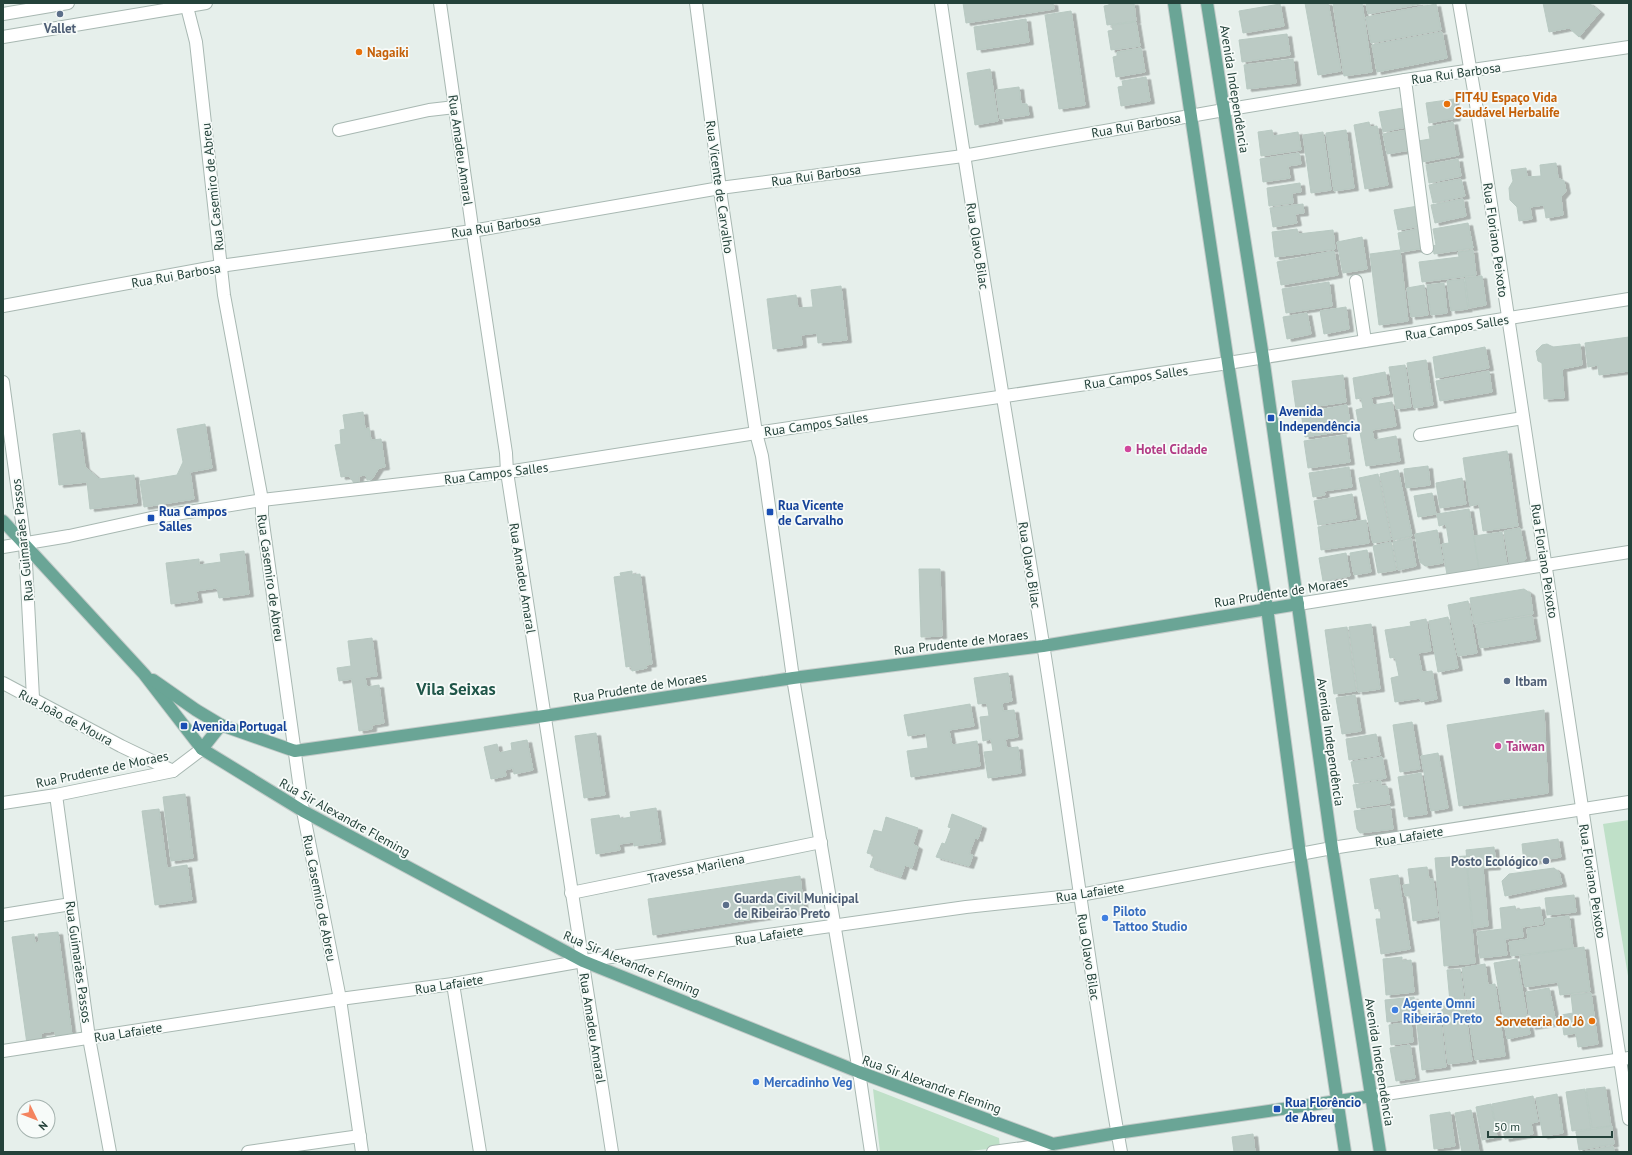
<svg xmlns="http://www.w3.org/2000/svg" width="1632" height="1155" font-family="'PT Sans',sans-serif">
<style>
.green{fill:#bfe0c8}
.building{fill:#bbcac4;stroke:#b8c9c2;filter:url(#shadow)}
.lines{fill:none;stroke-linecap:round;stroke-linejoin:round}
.minor-casing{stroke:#a8b8b2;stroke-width:14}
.major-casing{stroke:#c2cac8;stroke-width:14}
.minor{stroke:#fff;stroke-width:12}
.major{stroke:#6aa596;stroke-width:12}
.service-dot{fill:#5c6f8a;stroke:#f7fbf9;stroke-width:1.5}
.food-dot{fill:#e8710a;stroke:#f7fbf9;stroke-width:1.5}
.transit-dot{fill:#1a4fb4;stroke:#f7fbf9;stroke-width:1.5}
.hotel-dot{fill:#d1479c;stroke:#f7fbf9;stroke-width:1.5}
.shop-dot{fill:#3f7fe0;stroke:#f7fbf9;stroke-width:1.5}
.labels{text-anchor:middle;stroke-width:3.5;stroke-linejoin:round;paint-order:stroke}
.service-label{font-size:13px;font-weight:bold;fill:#4e5e75;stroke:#f7fbf9;text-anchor:start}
.food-label{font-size:13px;font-weight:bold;fill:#c56008;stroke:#f7fbf9;text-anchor:start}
.street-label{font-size:13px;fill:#24423a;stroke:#f7fbf9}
.transit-label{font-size:13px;font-weight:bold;fill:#164399;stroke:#f7fbf9;text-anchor:start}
.hotel-label{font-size:13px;font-weight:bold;fill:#b23c85;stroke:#f7fbf9;text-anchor:start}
.shop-label{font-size:13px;font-weight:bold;fill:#366cbe;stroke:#f7fbf9;text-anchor:start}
.district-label{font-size:17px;font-weight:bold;fill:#1f5548;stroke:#f7fbf9}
</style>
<defs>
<filter id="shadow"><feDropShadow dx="4.5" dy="2.5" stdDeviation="0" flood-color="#0004"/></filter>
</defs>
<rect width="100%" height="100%" fill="#e6efeb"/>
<g class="green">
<polygon points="1629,820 1629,982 1603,824"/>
<polygon points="873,1089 999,1138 1000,1148 957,1152 880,1152"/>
</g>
<g class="building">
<polygon points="963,3 1053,3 1054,9 966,23"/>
<polygon points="1109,3 1134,3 1136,21 1107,25 1104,6 1109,5"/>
<polygon points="1305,3 1328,3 1341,71 1318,75"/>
<polygon points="1333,3 1362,3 1372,72 1344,76"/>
<polygon points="1366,3 1425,3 1368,14"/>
<polygon points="1543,3 1589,3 1600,12 1579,37 1569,28 1549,32"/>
<polygon points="1280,4 1284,26 1243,33 1239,11"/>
<polygon points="1436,4 1441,30 1371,43 1366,17"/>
<polygon points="1071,11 1085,105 1059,109 1045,15"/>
<polygon points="1026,19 1029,42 977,50 974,27"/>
<polygon points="1136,22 1140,46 1111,50 1108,31 1113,30 1112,25"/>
<polygon points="1442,32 1447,58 1377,72 1372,45"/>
<polygon points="1287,34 1290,55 1242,62 1239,40"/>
<polygon points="1141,48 1145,72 1116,77 1113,57 1117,56 1117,52"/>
<polygon points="1293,59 1296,83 1247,89 1244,65"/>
<polygon points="990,69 998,121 975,125 967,73"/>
<polygon points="1146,77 1150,101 1121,106 1118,87 1123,86 1122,81"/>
<polygon points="1019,87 1021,104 1027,104 1029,115 1000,119 996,90"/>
<polygon points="1454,99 1456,118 1429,123 1426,103"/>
<polygon points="1403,108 1406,127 1383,132 1379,112"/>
<polygon points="1369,122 1370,127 1377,126 1388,185 1365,189 1354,125"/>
<polygon points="1453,122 1459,155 1422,162 1418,141 1430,139 1428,127"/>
<polygon points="1272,130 1273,136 1298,132 1301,150 1261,156 1258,132"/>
<polygon points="1346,130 1354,188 1334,191 1326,133"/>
<polygon points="1407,130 1410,150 1387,154 1383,134"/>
<polygon points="1323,132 1331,190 1311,193 1303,135"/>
<polygon points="1299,153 1301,164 1288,166 1290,178 1263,182 1260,159"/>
<polygon points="1458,159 1461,176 1429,183 1426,165"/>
<polygon points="1556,163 1558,178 1564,181 1566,191 1561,197 1563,215 1546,218 1544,205 1530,207 1532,219 1519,221 1517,207 1510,200 1509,188 1513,181 1511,170 1526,168 1527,177 1541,176 1540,165"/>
<polygon points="1461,179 1465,196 1433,203 1429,185"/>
<polygon points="1300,183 1301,192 1292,193 1293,203 1269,206 1267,188"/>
<polygon points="1463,199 1466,216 1435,223 1431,205"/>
<polygon points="1303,204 1304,213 1295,214 1297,223 1273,227 1270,208"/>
<polygon points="1418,206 1421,226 1398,230 1394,210"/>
<polygon points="1468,223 1473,248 1434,254 1433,246 1436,245 1433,229"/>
<polygon points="1421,228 1425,248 1401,252 1398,233"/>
<polygon points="1297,229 1298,234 1333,230 1335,249 1275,257 1272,232"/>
<polygon points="1362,237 1367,269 1343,273 1337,242"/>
<polygon points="1400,250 1408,321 1379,325 1370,254"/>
<polygon points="1473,250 1476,275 1422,282 1419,262 1459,257 1458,252"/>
<polygon points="1334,251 1338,275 1281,285 1277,262"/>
<polygon points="1482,276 1486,305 1469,308 1465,278"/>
<polygon points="1464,279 1468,309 1451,311 1447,281"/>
<polygon points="1329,282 1332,306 1286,313 1282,289"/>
<polygon points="1444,283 1447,313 1431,315 1427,285"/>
<polygon points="1424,285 1428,315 1411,317 1407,288"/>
<polygon points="841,286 847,340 818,343 817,333 801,335 802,345 773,349 767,299 796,295 798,308 813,307 811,290"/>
<polygon points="1346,307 1349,329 1324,334 1320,311"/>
<polygon points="1307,313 1311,334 1287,339 1283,317"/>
<polygon points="1629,337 1629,371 1599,375 1598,365 1588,367 1585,343"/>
<polygon points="1547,344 1553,347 1580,344 1582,365 1562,369 1564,398 1544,399 1542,363 1538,361 1536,351 1542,345"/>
<polygon points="1485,347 1489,368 1436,378 1433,357"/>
<polygon points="1426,360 1433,405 1414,408 1407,363"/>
<polygon points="1405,365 1411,407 1396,409 1389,367"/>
<polygon points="1489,371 1492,392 1440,401 1436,381"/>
<polygon points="1385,372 1389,394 1371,397 1373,405 1392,402 1396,426 1372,430 1374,440 1396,436 1400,461 1366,466 1356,410 1363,408 1361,398 1356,399 1353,378"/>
<polygon points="1343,375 1346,402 1296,409 1292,381"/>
<polygon points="1347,405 1350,422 1342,424 1343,431 1305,437 1301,413"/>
<polygon points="363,412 365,429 369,428 371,440 381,439 385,467 379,468 372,479 367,480 366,475 359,476 359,482 354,483 349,476 341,477 335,445 341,444 340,430 345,429 343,415"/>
<polygon points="205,424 212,468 190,472 194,499 144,507 140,481 177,475 183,462 177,429"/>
<polygon points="80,430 85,467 99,479 134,475 137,503 90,509 87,482 59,485 53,434"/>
<polygon points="1346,435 1350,462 1308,468 1304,441"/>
<polygon points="1507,451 1518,526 1483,531 1479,504 1470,506 1463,458"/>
<polygon points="1428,466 1430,485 1406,488 1404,469"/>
<polygon points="1349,467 1352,487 1324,491 1325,495 1313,497 1309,473"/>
<polygon points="1398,470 1412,536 1393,540 1380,474"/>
<polygon points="1378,474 1391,540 1373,543 1359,478"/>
<polygon points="1462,478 1466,504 1440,508 1436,483"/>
<polygon points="1432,493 1436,514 1418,517 1414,496"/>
<polygon points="1352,494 1356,518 1318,525 1314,501"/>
<polygon points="1469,509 1479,569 1447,575 1442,544 1449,543 1446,524 1439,526 1437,514"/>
<polygon points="1366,520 1369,543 1321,550 1318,527"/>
<polygon points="1520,528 1526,559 1521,564 1510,566 1504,531"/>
<polygon points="1437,530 1443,563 1425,566 1420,562 1415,534"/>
<polygon points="1502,532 1507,565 1479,569 1474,536"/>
<polygon points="1411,538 1416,566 1398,570 1393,542"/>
<polygon points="1391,542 1396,570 1378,573 1373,546"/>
<polygon points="1367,550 1371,572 1354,575 1350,553"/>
<polygon points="244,551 249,594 219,598 217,588 196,591 198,600 171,604 166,563 199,559 199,565 221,562 220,554"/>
<polygon points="1346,553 1350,576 1323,581 1319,558"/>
<polygon points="919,569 940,569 942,636 921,637"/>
<polygon points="632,571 632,575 640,574 652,664 646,665 647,668 632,671 631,666 626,667 614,577 621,576 620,573"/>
<polygon points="1524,589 1530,593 1533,614 1474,624 1470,598"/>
<polygon points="1468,601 1477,653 1458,656 1448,605"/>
<polygon points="1532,616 1536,639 1480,648 1476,625"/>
<polygon points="1448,617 1458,668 1438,672 1429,621"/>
<polygon points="1426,619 1431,651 1418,653 1422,672 1432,671 1437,699 1421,702 1420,698 1395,702 1391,678 1399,676 1395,657 1390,658 1385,630 1411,626 1410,622"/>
<polygon points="1371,624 1380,689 1358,692 1349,627"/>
<polygon points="1347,627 1356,691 1334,694 1325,630"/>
<polygon points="372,638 377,676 365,677 367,687 379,685 384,723 372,725 372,729 359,731 352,679 339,681 337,668 351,666 348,641"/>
<polygon points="1008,673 1012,701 1002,703 1003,711 1014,710 1018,737 1005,739 1007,748 1018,747 1021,773 988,778 984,752 993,751 991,739 983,741 980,717 989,716 987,703 978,704 974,678"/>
<polygon points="1355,695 1361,731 1342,734 1336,698"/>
<polygon points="970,704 974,726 949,730 952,745 977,741 980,766 911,777 907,751 928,748 926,733 908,736 904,715"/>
<polygon points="1544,710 1548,793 1459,806 1447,725"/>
<polygon points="1412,722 1420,769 1400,772 1393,725"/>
<polygon points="596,733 605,795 584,798 575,736"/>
<polygon points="1376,734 1380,755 1349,760 1346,739"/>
<polygon points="527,740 533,770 514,774 513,768 505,770 506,776 491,779 484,747 497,744 499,753 512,750 511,743"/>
<polygon points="1438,753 1448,808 1431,811 1421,756"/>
<polygon points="1382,757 1386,778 1355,783 1351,762"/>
<polygon points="1421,773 1427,814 1404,817 1398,777"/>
<polygon points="1381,781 1381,786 1387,786 1390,803 1357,808 1353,785"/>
<polygon points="185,794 193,858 171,861 163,797"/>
<polygon points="1390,806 1393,829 1360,833 1357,829 1354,811"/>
<polygon points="656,808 661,842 634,846 634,842 619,844 620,850 596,854 591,819 619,815 620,819 631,817 630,812"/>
<polygon points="159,809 167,868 187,865 192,900 155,905 142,811"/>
<polygon points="952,814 982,826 978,839 975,838 969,854 973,855 969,866 936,857 942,843 945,844 951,828 948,827"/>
<polygon points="886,817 918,828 913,844 918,847 912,868 905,865 901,877 870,867 874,855 867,853 874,830 882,832"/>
<polygon points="1558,839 1561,857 1524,863 1522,844"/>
<polygon points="1494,847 1496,867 1483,868 1488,926 1473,928 1466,850"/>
<polygon points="1466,856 1475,963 1444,966 1435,858"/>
<polygon points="1427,867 1429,879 1433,879 1438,917 1413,921 1410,896 1405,896 1403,885 1410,884 1408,869"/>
<polygon points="1554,868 1559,872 1562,884 1505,896 1502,881 1509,874"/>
<polygon points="1398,875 1410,949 1381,954 1376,919 1381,919 1380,908 1375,909 1370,879"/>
<polygon points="800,876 804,911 653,935 648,899"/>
<polygon points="1574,895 1576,912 1547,915 1545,898"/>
<polygon points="1515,906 1516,910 1540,907 1543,924 1522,927 1523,937 1505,939 1507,955 1480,958 1477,932 1502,929 1500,908"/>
<polygon points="1569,916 1573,948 1511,956 1509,942 1528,939 1527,929 1546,926 1545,919"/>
<polygon points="58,932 72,1036 56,1038 55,1031 41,1033 42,1042 27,1044 12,937 34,934 35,943 39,942 38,934"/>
<polygon points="1584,947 1590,991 1560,995 1558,982 1525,987 1520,956"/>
<polygon points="1402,957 1402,961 1411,960 1414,992 1386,995 1383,959"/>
<polygon points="1517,959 1530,1034 1507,1039 1494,963"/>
<polygon points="1485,964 1488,985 1495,984 1505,1056 1475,1060 1462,968"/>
<polygon points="1460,969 1472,1061 1448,1064 1441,1003 1450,1002 1447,970"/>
<polygon points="1549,988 1556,1023 1531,1027 1526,992"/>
<polygon points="1591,993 1598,1044 1578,1047 1576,1033 1564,1035 1561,1015 1573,1013 1571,995"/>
<polygon points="1414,997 1416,1018 1387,1022 1385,1000"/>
<polygon points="1440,1013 1446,1067 1422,1070 1416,1015"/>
<polygon points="1411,1022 1413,1042 1391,1045 1389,1025"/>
<polygon points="1410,1045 1415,1078 1396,1081 1390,1048"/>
<polygon points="1605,1087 1611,1126 1592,1128 1586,1089"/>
<polygon points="1585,1089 1591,1129 1572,1131 1566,1092"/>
<polygon points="1557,1094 1563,1133 1543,1136 1536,1098"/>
<polygon points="1533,1096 1538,1122 1531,1123 1533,1134 1505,1139 1502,1125 1496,1127 1492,1104"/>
<polygon points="1491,1104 1497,1137 1482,1140 1476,1107"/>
<polygon points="1471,1110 1479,1152 1462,1152 1455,1113"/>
<polygon points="1450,1112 1455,1146 1434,1149 1430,1115"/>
<polygon points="1612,1126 1614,1144 1579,1150 1576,1132"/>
<polygon points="1253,1134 1255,1152 1234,1152 1232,1137"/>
<polygon points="1613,1146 1614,1152 1582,1152"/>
</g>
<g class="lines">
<defs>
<g id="minor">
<polyline points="186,3 196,42 224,295 262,500 262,516 303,811 340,999 362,1152"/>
<polyline points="440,3 474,241 506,453 507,472 612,1152"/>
<polyline points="696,3 721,197 756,433 762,456 793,678 859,1072 871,1152"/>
<path d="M941 3C972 217 1009 430 1043 644 1070 813 1090 983 1121 1152"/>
<polyline points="1459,3 1474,91 1629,1119"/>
<polyline points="3,14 68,3"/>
<polyline points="3,37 206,3"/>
<polyline points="1405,80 1427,248"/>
<polyline points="339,130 429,110 455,107"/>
<polyline points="1356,281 1365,341"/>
<polyline points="3,306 220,266 472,231 720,188 963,156 1224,110 1405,80 1629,47"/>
<polyline points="3,382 25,544 33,698"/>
<polyline points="1420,435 1523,418"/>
<polyline points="3,547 69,536 151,518 262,500 507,472 756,433 1228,363 1629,299"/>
<polyline points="1298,604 1629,552"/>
<polyline points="3,683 121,746 173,771"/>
<polyline points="56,795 89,1038 110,1152"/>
<polyline points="3,803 56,795 173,771 202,749"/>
<polyline points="571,893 821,842"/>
<polyline points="3,915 71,904"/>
<polyline points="453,984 480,1152"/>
<polyline points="3,1051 340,999 453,984 583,961 966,907 1080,895 1332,848 1629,802"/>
<polyline points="1372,1096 1629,1058"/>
<polyline points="248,1152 360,1136"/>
<polyline points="993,1152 1053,1144"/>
</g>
<g id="major">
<polyline points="1174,3 1230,376 1267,608 1300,854 1345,1152"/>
<polyline points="1207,3 1263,357 1332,848 1380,1152"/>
<polyline points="3,521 144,674 202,749 303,811 583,961 859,1072 1053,1144 1117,1133 1372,1096"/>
<polyline points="153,680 196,710 221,725 295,751 544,716 793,678 1043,646 1298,604"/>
<polyline points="202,749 221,725"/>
</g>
</defs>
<use href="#minor" class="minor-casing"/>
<use href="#major" class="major-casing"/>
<use href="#minor" class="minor"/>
<use href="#major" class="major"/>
</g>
<g class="service-dot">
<circle cx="60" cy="14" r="4"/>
<circle cx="1507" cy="681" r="4"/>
<circle cx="1546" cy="861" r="4"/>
<circle cx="726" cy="905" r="4"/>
</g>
<g class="food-dot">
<circle cx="359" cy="52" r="4"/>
<circle cx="1447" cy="104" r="4"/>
<circle cx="1592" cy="1021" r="4"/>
</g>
<g class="transit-dot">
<rect x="1267" y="414" width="8" height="8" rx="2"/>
<rect x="766" y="508" width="8" height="8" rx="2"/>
<rect x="147" y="514" width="8" height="8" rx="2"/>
<rect x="180" y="722" width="8" height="8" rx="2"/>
<rect x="1273" y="1105" width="8" height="8" rx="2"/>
</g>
<g class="hotel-dot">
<circle cx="1128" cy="449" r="4"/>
<circle cx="1498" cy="746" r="4"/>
</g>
<g class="shop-dot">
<circle cx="1105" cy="918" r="4"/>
<circle cx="1395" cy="1010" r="4"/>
<circle cx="756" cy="1082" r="4"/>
</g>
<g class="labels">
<g class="service-label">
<text x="60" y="33" text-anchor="middle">Vallet</text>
<text x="1515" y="686">Itbam</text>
<text x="1538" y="866" text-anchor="end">Posto Ecológico</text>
<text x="734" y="903">Guarda Civil Municipal<tspan x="734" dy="15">de Ribeirão Preto</tspan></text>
</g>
<g class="food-label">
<text x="367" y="57">Nagaiki</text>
<text x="1455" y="102">FIT4U Espaço Vida<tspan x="1455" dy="15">Saudável Herbalife</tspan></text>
<text x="1584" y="1026" text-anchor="end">Sorveteria do Jô</text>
</g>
<g class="street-label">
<text transform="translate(1456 73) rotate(-8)" y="5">Rua Rui Barbosa</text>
<text transform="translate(1235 89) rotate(81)" y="5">Avenida Independência</text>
<text transform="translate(1136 125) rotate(-10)" y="5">Rua Rui Barbosa</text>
<text transform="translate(461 150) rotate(82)" y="5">Rua Amadeu Amaral</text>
<text transform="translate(816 175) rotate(-8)" y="5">Rua Rui Barbosa</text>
<text transform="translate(212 187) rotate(-96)" y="5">Rua Casemiro de Abreu</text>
<text transform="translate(720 187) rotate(82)" y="5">Rua Vicente de Carvalho</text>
<text transform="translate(496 226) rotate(-9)" y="5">Rua Rui Barbosa</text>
<text transform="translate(1496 240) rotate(82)" y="5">Rua Floriano Peixoto</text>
<text transform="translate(978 246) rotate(81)" y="5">Rua Olavo Bilac</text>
<text transform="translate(176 275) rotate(-10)" y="5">Rua Rui Barbosa</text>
<text transform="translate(1457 327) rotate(-9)" y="5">Rua Campos Salles</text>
<text transform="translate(1136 377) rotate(-8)" y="5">Rua Campos Salles</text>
<text transform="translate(816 424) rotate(-8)" y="5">Rua Campos Salles</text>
<text transform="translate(496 473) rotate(-7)" y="5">Rua Campos Salles</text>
<text transform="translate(22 540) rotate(-96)" y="5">Rua Guimarães Passos</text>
<text transform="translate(1545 561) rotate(81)" y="5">Rua Floriano Peixoto</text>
<text transform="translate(1030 565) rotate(81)" y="5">Rua Olavo Bilac</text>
<text transform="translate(271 578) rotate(82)" y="5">Rua Casemiro de Abreu</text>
<text transform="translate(523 578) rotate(81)" y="5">Rua Amadeu Amaral</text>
<text transform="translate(1281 592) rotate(-9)" y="5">Rua Prudente de Moraes</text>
<text transform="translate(961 642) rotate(-7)" y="5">Rua Prudente de Moraes</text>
<text transform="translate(640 687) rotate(-9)" y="5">Rua Prudente de Moraes</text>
<text transform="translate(66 717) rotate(28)" y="5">Rua João de Moura</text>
<text transform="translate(1331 742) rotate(82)" y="5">Avenida Independência</text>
<text transform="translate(102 769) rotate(-12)" y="5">Rua Prudente de Moraes</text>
<text transform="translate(345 817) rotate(29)" y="5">Rua Sir Alexandre Fleming</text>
<text transform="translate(1409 836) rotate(-9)" y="5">Rua Lafaiete</text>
<text transform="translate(696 868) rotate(-12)" y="5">Travessa Marilena</text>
<text transform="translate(1593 881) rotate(81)" y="5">Rua Floriano Peixoto</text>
<text transform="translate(1090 892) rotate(-9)" y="5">Rua Lafaiete</text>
<text transform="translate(320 898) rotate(79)" y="5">Rua Casemiro de Abreu</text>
<text transform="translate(769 935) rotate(-9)" y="5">Rua Lafaiete</text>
<text transform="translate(1089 957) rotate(81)" y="5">Rua Olavo Bilac</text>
<text transform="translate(79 962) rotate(82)" y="5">Rua Guimarães Passos</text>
<text transform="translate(632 963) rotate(23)" y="5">Rua Sir Alexandre Fleming</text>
<text transform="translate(449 984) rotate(-9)" y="5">Rua Lafaiete</text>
<text transform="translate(593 1028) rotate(81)" y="5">Rua Amadeu Amaral</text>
<text transform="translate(128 1032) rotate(-9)" y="5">Rua Lafaiete</text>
<text transform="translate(1380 1062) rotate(81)" y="5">Avenida Independência</text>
<text transform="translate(932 1084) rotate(20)" y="5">Rua Sir Alexandre Fleming</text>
</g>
<g class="transit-label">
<text x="1279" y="416">Avenida<tspan x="1279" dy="15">Independência</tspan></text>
<text x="778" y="510">Rua Vicente<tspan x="778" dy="15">de Carvalho</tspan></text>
<text x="159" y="516">Rua Campos<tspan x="159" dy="15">Salles</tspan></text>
<text x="192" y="731">Avenida Portugal</text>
<text x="1285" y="1107">Rua Florêncio<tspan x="1285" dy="15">de Abreu</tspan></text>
</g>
<g class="hotel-label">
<text x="1136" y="454">Hotel Cidade</text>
<text x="1506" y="751">Taiwan</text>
</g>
<g class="shop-label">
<text x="1113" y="916">Piloto<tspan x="1113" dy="15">Tattoo Studio</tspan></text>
<text x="1403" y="1008">Agente Omni<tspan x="1403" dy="15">Ribeirão Preto</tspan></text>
<text x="764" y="1087">Mercadinho Veg</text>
</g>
<g class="district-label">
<text x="456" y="695">Vila Seixas</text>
</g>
</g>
<rect width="1632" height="1155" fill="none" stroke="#24423a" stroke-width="8"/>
<g transform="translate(36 1119) rotate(133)"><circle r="19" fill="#f7fbf9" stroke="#a3b1ad"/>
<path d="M0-3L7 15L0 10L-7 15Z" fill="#f4845f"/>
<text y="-6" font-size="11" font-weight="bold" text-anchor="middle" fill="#24423a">N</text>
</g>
<path d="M1488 1131v6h124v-6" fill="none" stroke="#24423a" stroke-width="2"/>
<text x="1494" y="1131" font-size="12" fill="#24423a" stroke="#f7fbf9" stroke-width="3" paint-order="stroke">50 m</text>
</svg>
